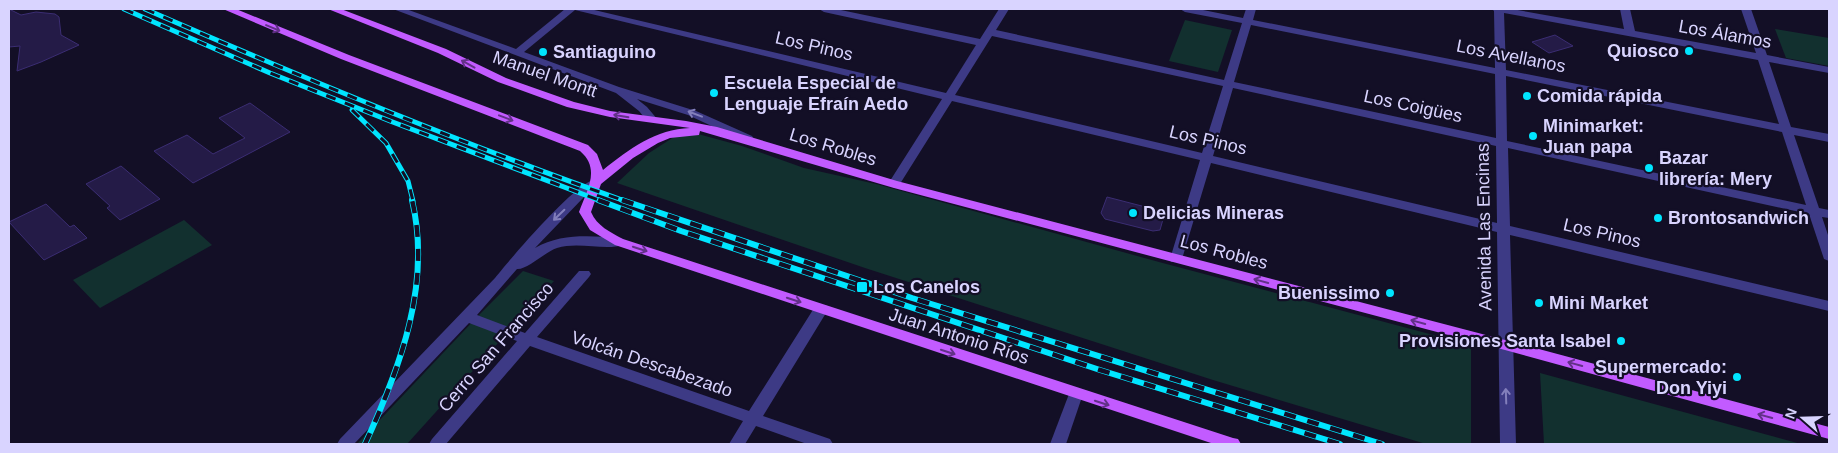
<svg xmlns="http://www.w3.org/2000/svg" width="1838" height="453" font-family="Arial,sans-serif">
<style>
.green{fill:#12302f}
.building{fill:#241b47;stroke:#3b2d73}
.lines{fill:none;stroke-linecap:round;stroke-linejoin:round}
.minor{fill:#3d3a85;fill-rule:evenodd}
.major{fill:#c25bff;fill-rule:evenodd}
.rail-far1-casing{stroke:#00e5ff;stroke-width:5}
.rail-casing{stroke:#00e5ff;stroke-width:6}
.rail-far1{stroke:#130f26;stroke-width:3;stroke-dasharray:10;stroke-linecap:butt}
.rail{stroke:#130f26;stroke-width:4.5;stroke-dasharray:12;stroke-linecap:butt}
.oneway{stroke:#623188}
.oneway2{stroke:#837fbc}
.poi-dot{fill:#00e5ff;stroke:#130f26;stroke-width:2}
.labels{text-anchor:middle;stroke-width:4.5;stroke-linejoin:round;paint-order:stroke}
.street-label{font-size:18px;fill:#d9d4ff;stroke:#130f26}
.poi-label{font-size:18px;font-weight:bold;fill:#d9d4ff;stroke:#130f26;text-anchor:start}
</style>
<rect width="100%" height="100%" fill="#130f26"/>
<g class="green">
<polygon points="1185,20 1232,30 1218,72 1169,61"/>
<polygon points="1775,29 1829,38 1829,66 1786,58"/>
<polygon points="698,134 742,146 804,168 876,184 1159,262 1471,345 1471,444 1426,444 1213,380 865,268 617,183 649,153 677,135"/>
<polygon points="184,220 212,245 100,308 73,280"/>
<polygon points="523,271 554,281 407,444 357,444 478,316"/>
<polygon points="1540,373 1801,444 1544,444"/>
</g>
<g class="building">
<polygon points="9,9 21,15 36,12 55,14 59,17 61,35 79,45 41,62 17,71 20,46 9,47"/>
<polygon points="1555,35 1573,46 1549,53 1532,42"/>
<polygon points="250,103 290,132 193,183 154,151 187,135 213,154 245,138 219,118"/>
<polygon points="121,166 160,199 120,220 107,208 110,206 86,184"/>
<polygon points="1107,197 1165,212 1160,230 1153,231 1105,219 1101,213"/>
<polygon points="46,204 70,227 74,225 87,238 44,260 9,222"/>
</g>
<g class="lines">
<g class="minor">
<path d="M393 9H406L516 49 565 9H590L946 93 976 45 824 12 819 9H836L980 39 999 9H1009L996 30 1224 80 1242 23 1185 12 1180 9H1198L1243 18 1246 9H1256L1253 20 1495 68 1494 11 1492 9H1512L1624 29 1620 9H1630L1635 31 1756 53 1741 9H1751L1767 55 1829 67V73L1769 62 1791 127 1829 134V142L1794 135 1819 208 1829 210V218L1822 217 1829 238V261L1824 259 1809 214 1508 148 1510 226 1829 301V311L1510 235 1516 444H1500L1497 232 1211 163 1182 259 1181 262H1171L1170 259 1200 160 952 101 898 187 894 188 888 184 942 99 575 10 524 52 619 87 696 111 752 136 754 139 748 143 688 115 637 99 647 107 658 120 656 122H648L639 111 616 93ZM1504 13 1758 60 1779 124 1506 70ZM1251 25 1495 74 1496 138 1234 82ZM992 36 1223 86 1202 153 955 95ZM1506 76 1782 132 1806 205 1507 141ZM1233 88 1496 146 1497 223 1213 156Z"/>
<path d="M595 179 599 180 601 183 584 197 535 248C561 233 591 236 619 238L623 239 625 242 623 245C604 251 579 241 557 248 545 252 527 270 517 269L477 315 525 333 579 271H589L591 274 589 277 537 337 749 411 816 305H826L828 309 826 313 763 416 830 439 833 444H807L756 426 745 444H729L743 421 530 346 446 444H429L432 439 517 341 469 323 354 444H337L340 439 495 278C512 257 573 185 595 179Z"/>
<polygon points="1076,388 1081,390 1083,394 1066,444 1050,444 1069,394 1071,390"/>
</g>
<path class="major" d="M223 9H236L349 55 588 145 597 154 603 170C629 149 656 129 690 128L610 117 567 107 498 82 438 53 328 9H341L446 49 506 78 574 102 610 111 686 121 717 127 897 181 1505 340 1829 427V439L1505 350 894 188 700 131 699 135 670 138 658 143 633 158 601 184 591 212C597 226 610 232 623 239L1233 438 1238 439 1241 444H1214L615 245 590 230 579 212C587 190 601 169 580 151L341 59Z"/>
<defs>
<g id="rail-far1">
<polyline points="124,9 270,73 390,121 601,201"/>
<path d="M145 9C303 78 462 144 625 201"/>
<polyline points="352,110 386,143 408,181 413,201"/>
</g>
<g id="rail">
<polyline points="598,200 681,231 1100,370 1340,444"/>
<polyline points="622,200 912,298 1382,444"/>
<path d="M365 444C400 368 432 284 412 200"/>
</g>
</defs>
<use href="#rail-far1" class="rail-far1-casing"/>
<use href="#rail" class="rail-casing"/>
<use href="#rail-far1" class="rail-far1"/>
<use href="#rail" class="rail"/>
</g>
<defs><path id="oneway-shaft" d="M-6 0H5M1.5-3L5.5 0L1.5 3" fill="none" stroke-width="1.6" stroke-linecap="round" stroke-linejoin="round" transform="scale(1.25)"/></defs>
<g class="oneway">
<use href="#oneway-shaft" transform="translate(273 28) rotate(23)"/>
<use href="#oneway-shaft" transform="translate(468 64) rotate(-151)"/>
<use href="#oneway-shaft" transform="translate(621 116) rotate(-171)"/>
<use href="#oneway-shaft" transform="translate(506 118) rotate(21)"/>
<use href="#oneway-shaft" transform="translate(640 249) rotate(18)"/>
<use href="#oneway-shaft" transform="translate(1261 281) rotate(-165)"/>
<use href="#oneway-shaft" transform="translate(794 300) rotate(18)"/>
<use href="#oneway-shaft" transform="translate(1418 322) rotate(-165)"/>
<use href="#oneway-shaft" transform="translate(948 352) rotate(18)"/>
<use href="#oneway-shaft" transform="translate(1575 364) rotate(-165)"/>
<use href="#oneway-shaft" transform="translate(1102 403) rotate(18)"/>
<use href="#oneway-shaft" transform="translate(1765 416) rotate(-165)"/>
</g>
<g class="oneway2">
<use href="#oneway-shaft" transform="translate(695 114) rotate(-159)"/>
<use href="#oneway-shaft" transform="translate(559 215) rotate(136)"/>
<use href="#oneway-shaft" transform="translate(1506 396) rotate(-92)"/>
</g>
<g class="poi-dot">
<circle cx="1689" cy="51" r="5"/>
<circle cx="543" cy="52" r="5"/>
<circle cx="714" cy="93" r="5"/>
<circle cx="1527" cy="96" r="5"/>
<circle cx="1533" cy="136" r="5"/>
<circle cx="1649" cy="168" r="5"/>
<circle cx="1133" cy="213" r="5"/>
<circle cx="1658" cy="218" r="5"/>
<rect x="856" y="281" width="12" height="12" rx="2.5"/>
<circle cx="1390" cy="293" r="5"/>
<circle cx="1539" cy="303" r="5"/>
<circle cx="1621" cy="341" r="5"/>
<circle cx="1737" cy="377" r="5"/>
</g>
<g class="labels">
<g class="street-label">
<text transform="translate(1725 34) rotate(10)" y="6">Los Álamos</text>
<text transform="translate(814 46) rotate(13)" y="6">Los Pinos</text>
<text transform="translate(1511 56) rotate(11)" y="6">Los Avellanos</text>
<text transform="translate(545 74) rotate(19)" y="6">Manuel Montt</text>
<text transform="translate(1413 106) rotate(12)" y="6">Los Coigües</text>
<text transform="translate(1208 140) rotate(13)" y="6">Los Pinos</text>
<text transform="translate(833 147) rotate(17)" y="6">Los Robles</text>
<text transform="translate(1484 227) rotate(-91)" y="6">Avenida Las Encinas</text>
<text transform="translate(1602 233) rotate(13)" y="6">Los Pinos</text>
<text transform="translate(1224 252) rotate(15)" y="6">Los Robles</text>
<text transform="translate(959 336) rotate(18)" y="6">Juan Antonio Ríos</text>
<text transform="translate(496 347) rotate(-49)" y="6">Cerro San Francisco</text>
<text transform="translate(652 364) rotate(19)" y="6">Volcán Descabezado</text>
</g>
<g class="poi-label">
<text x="1679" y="57" text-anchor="end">Quiosco</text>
<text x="553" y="58">Santiaguino</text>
<text x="724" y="89">Escuela Especial de<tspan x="724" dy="21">Lenguaje Efraín Aedo</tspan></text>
<text x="1537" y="102">Comida rápida</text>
<text x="1543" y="132">Minimarket:<tspan x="1543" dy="21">Juan papa</tspan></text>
<text x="1659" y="164">Bazar<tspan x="1659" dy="21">librería: Mery</tspan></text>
<text x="1143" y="219">Delicias Mineras</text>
<text x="1668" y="224">Brontosandwich</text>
<text x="873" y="293">Los Canelos</text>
<text x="1380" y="299" text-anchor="end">Buenissimo</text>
<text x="1549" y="309">Mini Market</text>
<text x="1611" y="347" text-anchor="end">Provisiones Santa Isabel</text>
<text x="1727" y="373" text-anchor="end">Supermercado:<tspan x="1727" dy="21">Don Yiyi</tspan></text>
</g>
</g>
<rect width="1838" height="453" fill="none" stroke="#d9d4ff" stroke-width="20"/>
<g transform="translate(1803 418) rotate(290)" stroke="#130f26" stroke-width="4" paint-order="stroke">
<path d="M0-4L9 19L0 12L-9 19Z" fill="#d9d4ff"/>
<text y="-8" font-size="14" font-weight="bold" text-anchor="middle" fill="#d9d4ff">N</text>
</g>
</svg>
